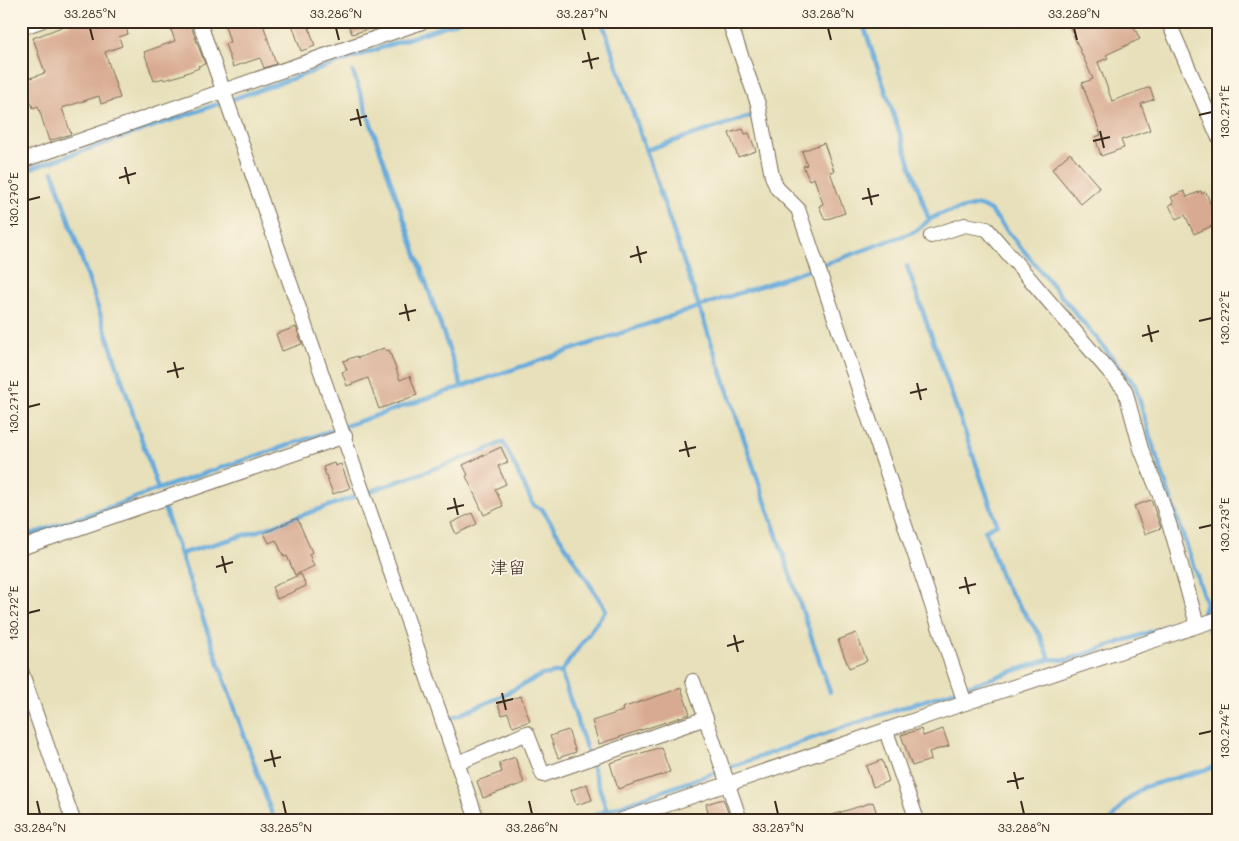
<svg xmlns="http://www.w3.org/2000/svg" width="1239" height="841" font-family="Mali,'Klee One',sans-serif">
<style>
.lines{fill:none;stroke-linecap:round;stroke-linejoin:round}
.stream{stroke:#66aadb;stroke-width:4.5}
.building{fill:#d8aa91}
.minor-casing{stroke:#776a55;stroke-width:16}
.minor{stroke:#fff;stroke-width:14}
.ticks{fill:none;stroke:#3b2a1e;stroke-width:2}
.labels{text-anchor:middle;stroke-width:4;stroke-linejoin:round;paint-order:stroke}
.neighbourhood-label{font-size:18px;fill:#3b2a1e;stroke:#fcf5e5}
.neatline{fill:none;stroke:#3b2a1e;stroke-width:2}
.ticks-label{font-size:12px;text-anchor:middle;fill:#3b2a1e}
</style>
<rect width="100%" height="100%" fill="#fcf5e5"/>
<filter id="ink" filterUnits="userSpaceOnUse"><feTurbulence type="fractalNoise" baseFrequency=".02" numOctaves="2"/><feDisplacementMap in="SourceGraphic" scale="10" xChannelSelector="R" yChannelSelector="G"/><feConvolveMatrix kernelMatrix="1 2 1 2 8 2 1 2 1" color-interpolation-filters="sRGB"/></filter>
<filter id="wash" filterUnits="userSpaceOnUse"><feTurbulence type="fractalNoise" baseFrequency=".0096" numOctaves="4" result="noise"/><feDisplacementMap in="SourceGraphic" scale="20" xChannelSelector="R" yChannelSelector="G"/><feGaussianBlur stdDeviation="1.12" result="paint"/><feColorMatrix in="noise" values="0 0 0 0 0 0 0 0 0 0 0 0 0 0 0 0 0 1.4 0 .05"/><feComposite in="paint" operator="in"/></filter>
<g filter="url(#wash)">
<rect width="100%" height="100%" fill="#e7e0ba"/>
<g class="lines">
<g class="stream">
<polyline points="602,21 830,692"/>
<polyline points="862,21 929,220"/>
<polyline points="353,72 462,387"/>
<polyline points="646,150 754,115"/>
<polyline points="21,172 459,21"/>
<polyline points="53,172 158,489"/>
<polyline points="907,266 997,524 985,530 1003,582 1039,634 1050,659"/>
<polyline points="164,508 274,820"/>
<polyline points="21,538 111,507 158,489 820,266 916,231 929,220 940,214 977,205 990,210 1135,385 1152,443 1206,603 1203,614 1210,631 1218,630"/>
<polyline points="180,554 255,532 484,451 503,442 534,506 542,509 606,610 561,672 607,811"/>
<polyline points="454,717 493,700 542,675 561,672"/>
<polyline points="580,820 847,726 1050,659 1067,660 1192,618"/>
<polyline points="1111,820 1125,802 1144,787 1218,766"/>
</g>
</g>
<g id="blocks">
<g class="building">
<polygon points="77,21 124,21 128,34 119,37 122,46 105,52 120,98 101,104 99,96 62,108 71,134 49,141 38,106 33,108 24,80 45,73 33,38"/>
<polygon points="168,21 189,21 205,64 198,66 199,68 178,76 164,80 163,78 154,81 144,52 175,41"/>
<polygon points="241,21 262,21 276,64 264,68 260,58 233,67 225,44 230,42 225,26"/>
<polygon points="291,21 307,21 315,46 301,51"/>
<polygon points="347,21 383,21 384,24 352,34"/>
<polygon points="1067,21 1131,21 1140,39 1106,55 1108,58 1098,62 1112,101 1150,87 1154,99 1141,104 1150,130 1121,140 1124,148 1101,156 1095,137 1101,135 1082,83 1093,79"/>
<polygon points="743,129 745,134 749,133 756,151 738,157 729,133"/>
<polygon points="824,143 834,171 830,172 845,213 825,220 819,206 823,204 814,178 809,180 803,166 807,165 802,151"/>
<polygon points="1070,153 1100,188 1081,204 1052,169"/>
<polygon points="1184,191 1187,197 1201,191 1202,194 1206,192 1210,203 1218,200 1218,211 1215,212 1217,217 1213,219 1216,224 1194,234 1185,215 1176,219 1169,205 1174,203 1171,197"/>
<polygon points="296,327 302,344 282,351 276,334"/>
<polygon points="384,348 386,351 389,350 400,380 410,376 417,395 379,409 368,378 347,386 342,372 347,370 343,361 357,356 358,358"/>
<polygon points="501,447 508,462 498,466 506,484 495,489 503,506 484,515 466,476 468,475 463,465"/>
<polygon points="334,463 335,466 341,464 350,488 333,494 323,467"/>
<polygon points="1151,500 1161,528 1145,534 1134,506"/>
<polygon points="472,513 477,524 456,534 451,523"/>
<polygon points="297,518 312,552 309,554 314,566 295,575 287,556 284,557 276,540 269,543 264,533"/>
<polygon points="301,574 306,586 277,599 272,587"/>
<polygon points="856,633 867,661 849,668 838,640"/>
<polygon points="681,688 690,714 599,744 592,721 623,711 622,708"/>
<polygon points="521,696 530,721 513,727 508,713 502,715 498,704"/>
<polygon points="921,729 923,736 943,729 949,746 929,752 931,760 912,766 901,735"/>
<polygon points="568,730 576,752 558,758 550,736"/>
<polygon points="661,747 670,772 618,789 610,763"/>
<polygon points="515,757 524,783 483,798 477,781 502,772 499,763"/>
<polygon points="882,760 889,781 873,787 866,766"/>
<polygon points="587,784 592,800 576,805 571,790"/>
<polygon points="723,799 731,820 710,820 706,804"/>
<polygon points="873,802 879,820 826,820 826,817"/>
</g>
</g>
</g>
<g filter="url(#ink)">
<use href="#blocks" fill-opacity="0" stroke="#776a55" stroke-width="1"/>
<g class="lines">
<defs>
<g id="minor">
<polyline points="199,21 477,820"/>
<polyline points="729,21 758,104 772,176 777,188 798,209 965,703"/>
<polyline points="1168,21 1218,136"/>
<polyline points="21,28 41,21"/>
<polyline points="21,161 425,21"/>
<polyline points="931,236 965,225 987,229 1125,390 1141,449 1159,493 1174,539 1197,625"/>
<polyline points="21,548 345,436"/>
<polyline points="21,671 73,820"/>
<polyline points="693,681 740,820"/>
<polyline points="886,731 917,820"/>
<polyline points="458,763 527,733 543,775 706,718"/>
<polyline points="622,820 965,703 1218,619"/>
</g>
</defs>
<use href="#minor" class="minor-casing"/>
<use href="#minor" class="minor"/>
</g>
</g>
<path class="ticks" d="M90 28 93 40M336 28 339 40M582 28 585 40M828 28 831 40M1074 28 1077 40M588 52 592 69M582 62 599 58M357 109 361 126M1199 115 1212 112M350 120 367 116M1100 131 1104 148M1093 141 1110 137M125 167 129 184M119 178 136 173M868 188 872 205M862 199 879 195M28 200 40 197M637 246 641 263M630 257 647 252M405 304 409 321M399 314 416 310M1199 321 1212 318M1148 325 1152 342M1142 336 1159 331M174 362 178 378M167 372 184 368M917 383 921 400M910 393 927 389M28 407 40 404M685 441 689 457M679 451 696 447M454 498 458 515M447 509 464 505M1199 528 1212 525M222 556 226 573M216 567 233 562M965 577 969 594M959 588 976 584M28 613 40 610M734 635 738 652M727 646 744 641M502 693 506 710M496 703 513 699M1199 734 1212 731M271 750 275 767M264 761 281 757M1014 772 1018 789M1007 782 1024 778M37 801 40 814M283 801 286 814M529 801 532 814M775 801 778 814M1021 801 1024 814"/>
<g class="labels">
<g class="neighbourhood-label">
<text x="508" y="574">津留</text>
</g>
</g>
<rect width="1239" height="841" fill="none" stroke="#fcf5e5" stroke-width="55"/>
<rect x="28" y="28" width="1184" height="786" class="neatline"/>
<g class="ticks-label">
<text x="90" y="18">33.285°N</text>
<text x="336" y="18">33.286°N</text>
<text x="582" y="18">33.287°N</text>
<text x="828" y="18">33.288°N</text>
<text x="1074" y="18">33.289°N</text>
<text transform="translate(1225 112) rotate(-90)" y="4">130.271°E</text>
<text transform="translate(14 200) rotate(-90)" y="4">130.270°E</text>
<text transform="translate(1225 318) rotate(-90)" y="4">130.272°E</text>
<text transform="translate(14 407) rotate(-90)" y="4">130.271°E</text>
<text transform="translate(1225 525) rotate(-90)" y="4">130.273°E</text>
<text transform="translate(14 613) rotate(-90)" y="4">130.272°E</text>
<text transform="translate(1225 731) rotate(-90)" y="4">130.274°E</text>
<text x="40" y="832">33.284°N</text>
<text x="286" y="832">33.285°N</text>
<text x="532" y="832">33.286°N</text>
<text x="778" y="832">33.287°N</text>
<text x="1024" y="832">33.288°N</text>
</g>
</svg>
